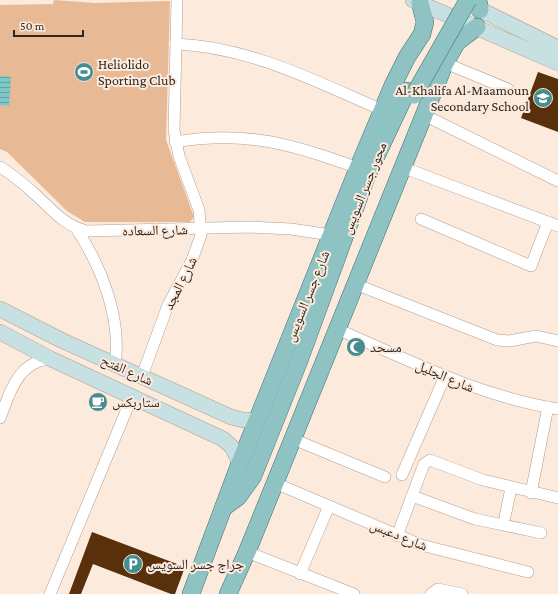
<svg xmlns="http://www.w3.org/2000/svg" width="558" height="594" font-family="'Crimson Pro','Noto Naskh Arabic',serif">
<style>
.pitch{fill:#e8b995}
.water{fill:url(#water-rules)}
.building{fill:#58300c}
.lines{fill:none;stroke-linecap:round;stroke-linejoin:round}
.street-casing{stroke:#b09f92;stroke-width:12}
.secondary-casing{stroke:#b09f92;stroke-width:16}
.primary-casing{stroke:#3c7171;stroke-width:18}
.street{stroke:#fff;stroke-width:11}
.secondary{stroke:#c7e0e1;stroke-width:15}
.primary{stroke:#8fc2c3;stroke-width:17}
.primary-bridge-casing{stroke:#3c7171;stroke-width:18;stroke-linecap:butt}
.primary-bridge{stroke:#8fc2c3;stroke-width:17}
.labels{text-anchor:middle;stroke-width:4;stroke-linejoin:round;paint-order:stroke}
.poi-label{font-size:14px;fill:#2d2722;stroke:#fceadc;text-anchor:start}
.street-label{font-size:14px;fill:#2d2722;stroke:#fceadc}
</style>
<defs>
<pattern id="water-rules" width="6" height="5" patternUnits="userSpaceOnUse"><rect width="6" height="5" fill="#7cc7c8"/><path d="M0 2.5h6" fill="none" stroke="#66a2a2"/></pattern>
</defs>
<rect width="100%" height="100%" fill="#fceadc"/>
<polygon class="pitch" points="54,0 95,3 170,1 166,140 194,217 190,222 85,222 67,211 7,152 0,149 0,5 53,4"/>
<polygon class="water" points="0,76 11,77 9,106 0,105"/>
<g class="building">
<polygon points="538,72 558,79 558,132 521,118"/>
<polygon points="92,532 185,567 175,594 171,594 93,564 81,594 69,594"/>
</g>
<g class="lines">
<defs>
<g id="street">
<path d="M176 44C250 47 315 81 382 110"/>
<polyline points="445,63 508,89"/>
<polyline points="424,115 558,181"/>
<path d="M175 142C245 130 293 144 358 168"/>
<path d="M0 167C13 175 25 185 37 196 53 211 65 226 87 231L251 227 291 229 331 235"/>
<polyline points="402,167 558,226"/>
<polyline points="421,219 531,266 548,222"/>
<path d="M76 228C101 266 122 318 115 365"/>
<polyline points="355,284 497,340 509,341 536,336 558,341"/>
<path d="M337 329C410 361 479 396 558 409"/>
<polyline points="142,376 168,305 192,260 201,235 199,210 179,156 174,130 177,0"/>
<path d="M0 418C10 392 18 361 51 359"/>
<polyline points="293,439 385,477"/>
<polyline points="402,475 445,376"/>
<polyline points="275,483 421,545 528,572"/>
<polyline points="531,493 548,407"/>
<polyline points="412,496 475,519 541,533"/>
<polyline points="505,517 511,488"/>
<polyline points="397,536 424,464 430,460 483,480 558,498"/>
<polyline points="247,552 354,594"/>
<polyline points="300,574 329,506"/>
<polyline points="50,594 132,397"/>
<polyline points="431,594 438,589 462,594"/>
</g>
<g id="secondary">
<polyline points="413,0 558,63"/>
<polyline points="471,5 558,48"/>
<polyline points="0,309 61,340 231,417 243,420 257,420"/>
<polyline points="0,332 51,359 223,439 232,447 240,463"/>
</g>
<g id="primary">
<polyline points="478,0 480,10"/>
<polyline points="223,508 238,497 253,476 299,361 366,178 407,91"/>
<polyline points="191,594 240,463 358,168 393,85 407,57 422,34 425,22 420,3"/>
<polyline points="228,594 247,552 445,63 457,42 477,27"/>
</g>
</defs>
<use href="#street" class="street-casing"/>
<use href="#secondary" class="secondary-casing"/>
<use href="#primary" class="primary-casing"/>
<use href="#street" class="street"/>
<use href="#secondary" class="secondary"/>
<use href="#primary" class="primary"/>
<defs>
<polyline id="primary-bridge" points="414,95 468,0"/>
</defs>
<use href="#primary-bridge" class="primary-bridge-casing"/>
<use href="#primary-bridge" class="primary-bridge"/>
</g>
<defs>
<symbol id="stadium-disc" viewBox="-11 -11 22 22"><circle r="9.5" fill="#458d8e" stroke="#fceadc"/><path d="M0-5a6.5 5 0 1 0 0 10a6.5 5 0 1 0 0-10ZM-3.5-1.8h7v3.6h-7Z" fill="#fff"/></symbol>
<symbol id="school-disc" viewBox="-11 -11 22 22"><circle r="9.5" fill="#458d8e" stroke="#fceadc"/><path d="M0-5L7-2L0 1L-7-2ZM-4 1L0 2.5L4 1V4Q0 6-4 4Z" fill="#fff"/></symbol>
<symbol id="mosque-disc" viewBox="-11 -11 22 22"><circle r="9.5" fill="#458d8e" stroke="#fceadc"/><path d="M3.5-4.9A6 6 0 1 0 3.5 4.9A5 5 0 1 1 3.5-4.9Z" fill="#fff"/></symbol>
<symbol id="cafe-disc" viewBox="-11 -11 22 22"><circle r="9.5" fill="#458d8e" stroke="#fceadc"/><path d="M-5.5-4.5H6V0H3Q3 3.5 0 3.5H-2.5Q-5.5 3.5-5.5 0ZM3-3.2v2h1.7v-2ZM-6 4.5H4V6H-6Z" fill="#fff"/></symbol>
<symbol id="parking-disc" viewBox="-11 -11 22 22"><circle r="9.5" fill="#458d8e" stroke="#fceadc"/><path d="M-3.5-5.5H1a3.5 3.5 0 0 1 0 7H-1V5.5H-3.5ZM-1-3.4V-.6H.8a1.4 1.4 0 0 0 0-2.8Z" fill="#fff"/></symbol>
</defs>
<g fill-rule="evenodd">
<use href="#stadium-disc" x="73" y="61" width="22" height="22"/>
<use href="#school-disc" x="532" y="87" width="22" height="22"/>
<use href="#mosque-disc" x="345" y="336" width="22" height="22"/>
<use href="#cafe-disc" x="87" y="391" width="22" height="22"/>
<use href="#parking-disc" x="122" y="553" width="22" height="22"/>
</g>
<g class="labels">
<g class="poi-label">
<text x="98" y="69">Heliolido<tspan x="98" dy="16">Sporting Club</tspan></text>
<text x="529" y="95" text-anchor="end">Al-Khalifa Al-Maamoun<tspan x="529" dy="16">Secondary School</tspan></text>
<text x="370" y="352">مسحد</text>
<text x="112" y="407">ستاربكس</text>
<text x="147" y="569">جراج جسر السويس</text>
</g>
<g class="street-label">
<text transform="translate(364 188) rotate(-68)" y="5">محور جسر السويس</text>
<text transform="translate(155 230) rotate(-1)" y="5">شارع السعاده</text>
<text transform="translate(180 283) rotate(-63)" y="5">شارع المجد</text>
<text transform="translate(307 296) rotate(-68)" y="5">شارع جسر السويس</text>
<text transform="translate(127 370) rotate(24)" y="5">شارع الفتح</text>
<text transform="translate(445 376) rotate(23)" y="5">شارع الجليل</text>
<text transform="translate(399 535) rotate(22)" y="5">شارع دعبس</text>
</g>
</g>
<path d="M14 30v6h69v-6" fill="none" stroke="#2d2722" stroke-width="2"/>
<text x="20" y="30" font-size="12" fill="#2d2722" stroke="#fceadc" stroke-width="3" paint-order="stroke">50 m</text>
</svg>
